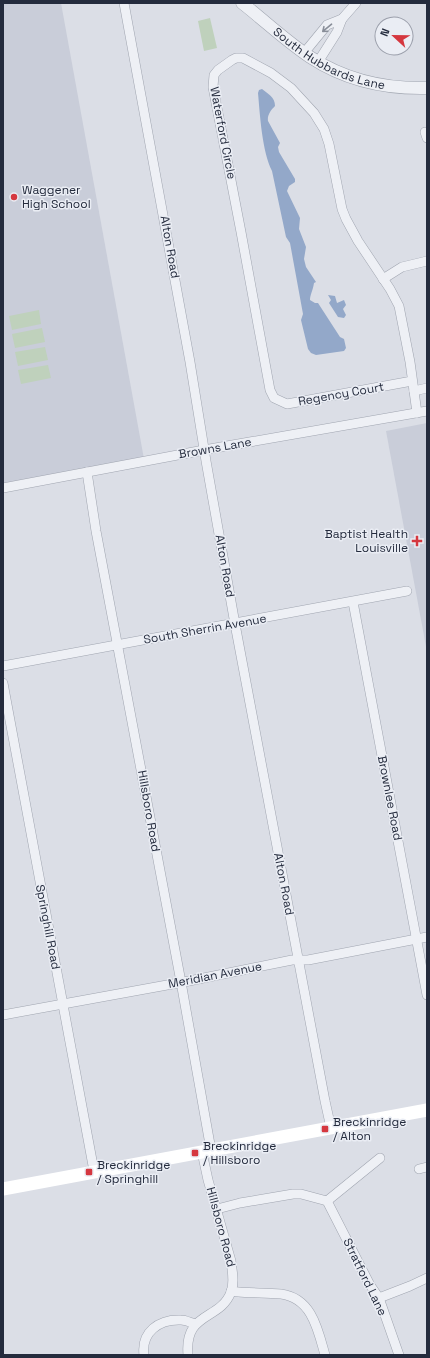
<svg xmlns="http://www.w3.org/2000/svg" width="430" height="1358" font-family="'Space Grotesk',sans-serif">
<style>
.built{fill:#c9cdd9}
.green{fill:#bfd1bc}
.water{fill:#93a8c9}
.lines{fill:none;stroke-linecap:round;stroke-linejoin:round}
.minor-casing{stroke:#a0a5b0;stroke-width:10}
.tertiary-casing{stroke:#a0a5b0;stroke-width:13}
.minor{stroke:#eef0f5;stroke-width:9}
.tertiary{stroke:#eef0f5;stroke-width:12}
.secondary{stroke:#fff;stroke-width:13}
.oneway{stroke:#898e99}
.poi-dot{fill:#d5373f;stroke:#eaedf4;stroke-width:1.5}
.labels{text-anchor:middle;stroke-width:3;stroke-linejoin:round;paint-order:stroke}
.street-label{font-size:12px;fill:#242b3d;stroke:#eaedf4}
.poi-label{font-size:12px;fill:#242b3d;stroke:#eaedf4;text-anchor:start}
</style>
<rect width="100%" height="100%" fill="#dbdee6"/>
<g class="built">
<polygon points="3,3 61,3 144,459 3,485"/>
<polygon points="427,423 427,652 386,431"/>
</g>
<g class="green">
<polygon points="210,18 217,48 204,51 198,21"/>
<polygon points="39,310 41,324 12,330 9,316"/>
<polygon points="42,328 45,342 15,348 12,334"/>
<polygon points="45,347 48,360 18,366 15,352"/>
<polygon points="48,365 51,378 21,384 18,370"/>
</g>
<g class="water">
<path d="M262 89C268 94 275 97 275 106 271 110 267 115 268 121L280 143 278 147 279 152 295 179V182L289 186 287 191 300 218 299 229 306 247 304 259 306 267 316 282 314 283C313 290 310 295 310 300L315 303H318L340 337 344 339 346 348 344 351 316 355 311 353 308 349 301 320 303 314 290 243 286 237 272 171C262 151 260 115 258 93L259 90Z"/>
<polygon points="328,295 335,296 337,303 344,300 346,305 343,309 346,315 344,318 338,317 329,303 331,300"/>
</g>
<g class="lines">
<defs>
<g id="minor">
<polyline points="124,3 190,362 206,461 235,624 325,1101 331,1128"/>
<polyline points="342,19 356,3"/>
<polyline points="304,53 327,25 342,19 337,32 318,62"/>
<polyline points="425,132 427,138"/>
<polyline points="383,279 402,267 427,261"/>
<polyline points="412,381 287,404 274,398 270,390 241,232 213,87 214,75 218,70 232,60 236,58 243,58 271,73 291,88 314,113 324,129 329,144 342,209 346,219 358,241 390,289 399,306 410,362 417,413"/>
<polyline points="414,391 427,388"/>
<polyline points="87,472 96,531 181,982 211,1150"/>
<polyline points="3,488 204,450 427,411"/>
<polyline points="353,602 427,995"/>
<polyline points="3,666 407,591"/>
<polyline points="3,683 94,1171"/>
<polyline points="3,1015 189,981 292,960 308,960 427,937"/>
<polyline points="419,1169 427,1167"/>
<polyline points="327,1201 370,1285 379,1298 399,1355"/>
<polyline points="217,1209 240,1203 293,1194 301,1194 327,1201 380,1158"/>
<path d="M231 1291C248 1294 265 1292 281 1294 312 1298 318 1330 325 1355"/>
<polyline points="379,1298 410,1286 427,1278"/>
<path d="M144 1355C141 1332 159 1319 181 1320 186 1320 191 1323 196 1324"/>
<path d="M188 1355C184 1311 220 1321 231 1292 235 1282 232 1271 231 1261L208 1180 202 1152"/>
</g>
<g id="tertiary">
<path id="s1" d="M242 3C265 21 286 41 310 57 345 80 386 89 427 88"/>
</g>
</defs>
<use href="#minor" class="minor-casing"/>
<use href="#tertiary" class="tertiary-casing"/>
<use href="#minor" class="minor"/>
<use href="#tertiary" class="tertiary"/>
<polyline class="secondary" points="3,1189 427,1110"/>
</g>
<defs><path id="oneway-shaft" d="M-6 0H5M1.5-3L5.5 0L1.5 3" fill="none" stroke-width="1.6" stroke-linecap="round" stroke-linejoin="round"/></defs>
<use class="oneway" href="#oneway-shaft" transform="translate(327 28) rotate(140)"/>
<g class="poi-dot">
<circle cx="14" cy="197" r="4"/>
<path d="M415 535h4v4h4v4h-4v4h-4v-4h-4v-4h4z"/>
<rect x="321" y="1125" width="8" height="8" rx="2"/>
<rect x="191" y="1149" width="8" height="8" rx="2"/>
<rect x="85" y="1168" width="8" height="8" rx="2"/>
</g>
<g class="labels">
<g class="street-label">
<text dy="4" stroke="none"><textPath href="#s1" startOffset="105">South Hubbards Lane</textPath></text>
<text transform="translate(223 133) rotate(79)" y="4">Waterford Circle</text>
<text transform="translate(170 247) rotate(80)" y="4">Alton Road</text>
<text transform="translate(341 394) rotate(-10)" y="4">Regency Court</text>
<text transform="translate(215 448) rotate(-10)" y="4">Browns Lane</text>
<text transform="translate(225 566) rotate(80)" y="4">Alton Road</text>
<text transform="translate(205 629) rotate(-10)" y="4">South Sherrin Avenue</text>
<text transform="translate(390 798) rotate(79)" y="4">Brownlee Road</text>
<text transform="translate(149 811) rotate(80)" y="4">Hillsboro Road</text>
<text transform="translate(284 884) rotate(79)" y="4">Alton Road</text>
<text transform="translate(48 927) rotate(79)" y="4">Springhill Road</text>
<text transform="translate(215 975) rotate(-11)" y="4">Meridian Avenue</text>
<text transform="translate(221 1227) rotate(75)" y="4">Hillsboro Road</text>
<text transform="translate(365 1277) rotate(64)" y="4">Stratford Lane</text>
</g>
<g class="poi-label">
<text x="22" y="194">Waggener<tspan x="22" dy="14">High School</tspan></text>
<text x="408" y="538" text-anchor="end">Baptist Health<tspan x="408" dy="14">Louisville</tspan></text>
<text x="333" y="1126">Breckinridge<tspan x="333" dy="14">/ Alton</tspan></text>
<text x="203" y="1150">Breckinridge<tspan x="203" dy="14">/ Hillsboro</tspan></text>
<text x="97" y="1169">Breckinridge<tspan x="97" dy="14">/ Springhill</tspan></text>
</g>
</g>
<rect width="430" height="1358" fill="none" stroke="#242b3d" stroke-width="8"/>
<g transform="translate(394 36) rotate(292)"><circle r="19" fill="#eaedf4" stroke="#9b9fab"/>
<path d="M0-3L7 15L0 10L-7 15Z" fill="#d5373f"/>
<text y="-6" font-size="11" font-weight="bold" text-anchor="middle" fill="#242b3d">N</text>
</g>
</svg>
